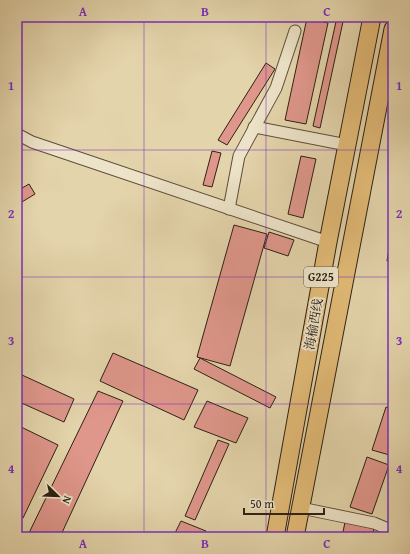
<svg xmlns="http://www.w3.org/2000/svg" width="410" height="554" font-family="'Gentium Book Plus','Noto Serif SC',serif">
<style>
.building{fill:#df978b;stroke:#2d2114}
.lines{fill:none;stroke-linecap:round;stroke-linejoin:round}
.minor-casing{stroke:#5b4e3a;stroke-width:13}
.highway-casing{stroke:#2d2114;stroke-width:19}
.minor{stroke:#ede3c8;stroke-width:11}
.highway{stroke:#e2ba76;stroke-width:17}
.grid{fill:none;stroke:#7b2cbf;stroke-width:1;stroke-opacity:0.55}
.labels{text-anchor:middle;stroke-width:4;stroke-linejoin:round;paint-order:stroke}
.shield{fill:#ede3c8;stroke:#675b4a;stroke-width:1}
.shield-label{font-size:12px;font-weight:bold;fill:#2d2114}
.street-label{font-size:13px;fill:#2d2114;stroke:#ede3c8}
.neatline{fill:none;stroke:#7b2cbf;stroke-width:1.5}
.grid-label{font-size:13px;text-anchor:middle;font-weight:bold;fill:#7b2cbf}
</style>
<rect width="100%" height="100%" fill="#e4d4ab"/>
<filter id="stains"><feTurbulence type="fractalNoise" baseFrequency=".005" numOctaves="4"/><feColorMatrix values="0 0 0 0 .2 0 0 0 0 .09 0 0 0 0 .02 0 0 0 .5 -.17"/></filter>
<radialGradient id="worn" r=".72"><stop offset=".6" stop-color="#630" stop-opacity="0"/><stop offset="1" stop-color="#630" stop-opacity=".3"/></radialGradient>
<g class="building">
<polygon points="337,17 344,17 320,128 313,126"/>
<polygon points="307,18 328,23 306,124 285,120"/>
<polygon points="266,63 275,69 227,145 218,140"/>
<polygon points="212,151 221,153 212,187 203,185"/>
<polygon points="301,156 316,159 303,218 288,214"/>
<polygon points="29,184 35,194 17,205 17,191"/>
<polygon points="234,225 267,234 230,366 197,357"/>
<polygon points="392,230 393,231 393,261 387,261"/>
<polygon points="269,232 294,240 288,256 264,248"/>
<polygon points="113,353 198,390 184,420 100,381"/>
<polygon points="200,358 276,397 270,408 194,369"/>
<polygon points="22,375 74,399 64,422 17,401 17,386"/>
<polygon points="98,391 123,401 60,537 27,537"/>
<polygon points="207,401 248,418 236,443 194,427"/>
<polygon points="386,407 393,409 393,456 372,450"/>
<polygon points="17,425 58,445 23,518 17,515"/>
<polygon points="218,440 229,444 195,520 185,516"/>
<polygon points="367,457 389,465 372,514 350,507"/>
<polygon points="181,521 206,531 203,537 173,537"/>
<polygon points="345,522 374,528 372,537 342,537"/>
</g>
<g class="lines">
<defs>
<g id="minor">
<polyline points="254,127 347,145"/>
<polyline points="17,134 32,142 328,242"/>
<polyline points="229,209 239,156 276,88 295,31"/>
<polyline points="301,508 374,523 393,531"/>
</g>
<g id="highway">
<polyline points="275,537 328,242 372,17"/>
<polyline points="295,537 393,29"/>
</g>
</defs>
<use href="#minor" class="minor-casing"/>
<use href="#highway" class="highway-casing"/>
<use href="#minor" class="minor"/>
<use href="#highway" class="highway"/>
</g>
<path class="grid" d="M144 17V537M266 17V537M17 150H393M17 277H393M17 404H393"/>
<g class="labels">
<rect class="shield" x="304" y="267" width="34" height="20" rx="3"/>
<g class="shield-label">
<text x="321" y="281">G225</text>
</g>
<g class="street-label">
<text transform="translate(313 324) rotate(-80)" y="5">海榆西线</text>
</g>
</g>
<rect width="410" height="554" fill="none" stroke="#e4d4ab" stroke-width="44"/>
<g transform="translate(58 496) rotate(113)" stroke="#ede3c8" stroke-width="3" paint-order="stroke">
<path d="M0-3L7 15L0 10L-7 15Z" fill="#2d2114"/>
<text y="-6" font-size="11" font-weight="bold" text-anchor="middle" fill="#2d2114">N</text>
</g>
<path d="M244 508v6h80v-6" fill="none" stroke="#2d2114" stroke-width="2"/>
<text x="250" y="508" font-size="12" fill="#2d2114" stroke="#ede3c8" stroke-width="3" paint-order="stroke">50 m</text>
<rect x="22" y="22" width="366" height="510" class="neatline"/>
<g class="grid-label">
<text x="83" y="16">A</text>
<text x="205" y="16">B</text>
<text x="327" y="16">C</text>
<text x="11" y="90">1</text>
<text x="399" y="90">1</text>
<text x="11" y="218">2</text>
<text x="399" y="218">2</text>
<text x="11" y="345">3</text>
<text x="399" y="345">3</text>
<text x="11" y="473">4</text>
<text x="399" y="473">4</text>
<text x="83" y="548">A</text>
<text x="205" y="548">B</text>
<text x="327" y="548">C</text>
</g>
<rect width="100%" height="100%" filter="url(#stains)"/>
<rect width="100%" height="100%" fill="url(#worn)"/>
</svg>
